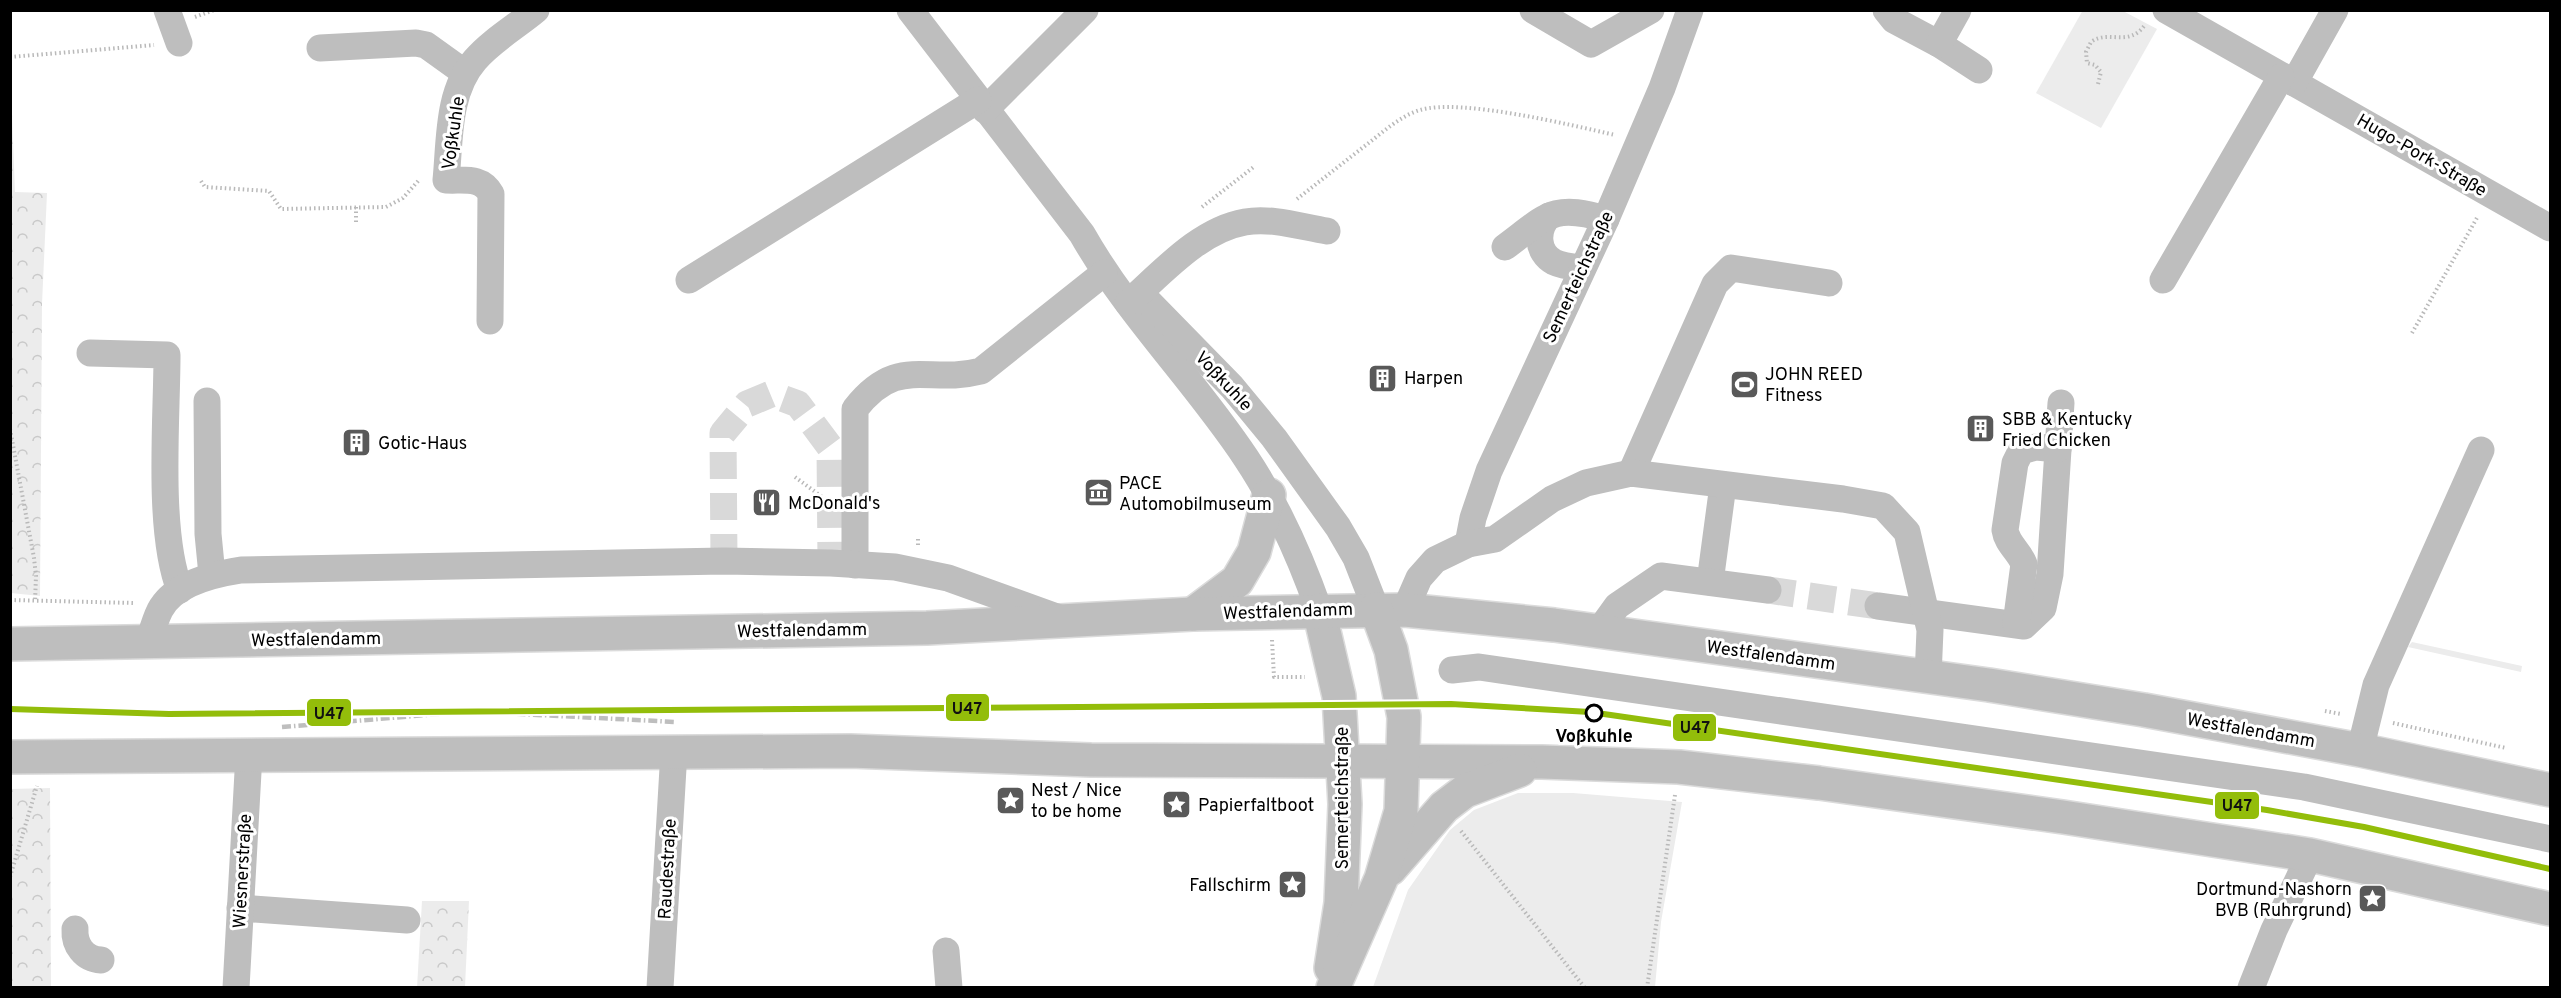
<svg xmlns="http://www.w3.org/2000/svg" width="2561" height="998" font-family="Overpass,sans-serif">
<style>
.green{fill:#ececec}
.forest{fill:url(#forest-crowns)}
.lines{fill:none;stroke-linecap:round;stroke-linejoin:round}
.minor-tunnel{stroke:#d9d9d9;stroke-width:27;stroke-dasharray:27 14;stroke-linecap:butt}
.major-casing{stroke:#dbdbdb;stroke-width:36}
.path{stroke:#b9b9b9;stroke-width:4;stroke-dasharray:1.5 3;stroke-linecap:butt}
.minor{stroke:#bebebe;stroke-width:27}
.major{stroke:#bebebe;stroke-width:33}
.rail{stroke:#bebebe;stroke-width:4.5;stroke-dasharray:9 3 1.5 3;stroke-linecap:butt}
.tram-1-casing{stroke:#fff;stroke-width:10}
.tram-1{stroke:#93bd0a;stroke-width:6}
.stop-dot{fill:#fff;stroke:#000;stroke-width:3}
.labels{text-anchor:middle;stroke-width:6;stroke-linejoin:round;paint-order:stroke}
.street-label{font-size:18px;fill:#000;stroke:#fff}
.poi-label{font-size:18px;fill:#000;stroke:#fff;text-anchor:start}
.stop-label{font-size:18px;font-weight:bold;fill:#000;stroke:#fff}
.line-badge{stroke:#fff;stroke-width:2}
.pale-badge-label{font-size:16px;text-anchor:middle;font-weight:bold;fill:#111}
</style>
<defs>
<pattern id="forest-crowns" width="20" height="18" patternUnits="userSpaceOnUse" patternTransform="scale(1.5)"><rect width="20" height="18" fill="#ececec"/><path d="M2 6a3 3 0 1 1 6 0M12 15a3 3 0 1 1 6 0" fill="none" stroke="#c9c9c9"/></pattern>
</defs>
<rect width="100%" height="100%" fill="#fff"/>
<g class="green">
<polygon points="2083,10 2123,11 2157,29 2101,128 2036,93"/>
<polygon points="2412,642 2522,666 2521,672 2408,647"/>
<polygon points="1518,793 1573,793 1682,802 1661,922 1655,987 1373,987 1408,890 1450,830 1474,810"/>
</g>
<g class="forest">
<polygon points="10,62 15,192 47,193 42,304 40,596 11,593"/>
<polygon points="50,788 51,987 11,987 11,789"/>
<polygon points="422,901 469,901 465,987 417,988"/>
</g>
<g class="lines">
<g class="minor-tunnel">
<polyline points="724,561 723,433 747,404 771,394 798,404 830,447 831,563"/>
<polyline points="1768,590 1878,606"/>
</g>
<defs>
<g id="major">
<polyline points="1319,610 1339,696 1345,804 1341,903 1331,968"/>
<polyline points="1193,614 1237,581 1254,552 1269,495"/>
<polyline points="10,644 927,628 1193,614 1405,610 1554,625 1989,685 2144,710 2360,750 2550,790"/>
<polyline points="10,757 850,751 1091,760 1542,762 1679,767 1819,783 2063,817 2310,855 2550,909"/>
<polyline points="1390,869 1444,807 1465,791 1520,770"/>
<polyline points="1333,988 1381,879 1401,811 1404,717 1391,650 1376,609"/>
</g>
</defs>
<use href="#major" class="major-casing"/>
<g class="path">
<polyline points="195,17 214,10"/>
<polyline points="10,57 154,45"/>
<path d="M2098 84 2101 72 2095 65 2087 63 2086 52 2091 42C2109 29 2128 48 2145 25"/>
<polyline points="201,181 205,187 269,191 281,209 386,207 403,198 419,180"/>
<path d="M1297 199C1320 181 1343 163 1366 145 1382 133 1400 116 1420 110 1461 98 1571 125 1615 135"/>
<polyline points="356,207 356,223"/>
<polyline points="1202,207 1255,166"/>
<polyline points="2412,333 2478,216"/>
<polyline points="10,429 34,558 36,576 35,602"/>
<polyline points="795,477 829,502"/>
<polyline points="918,539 918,547"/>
<polyline points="10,600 134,603"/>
<polyline points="1272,640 1274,677 1305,677"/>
<polyline points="2325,711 2341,714"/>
<polyline points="2393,723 2506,748"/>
<polyline points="1461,831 1585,988"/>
<polyline points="10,877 37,786"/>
<polyline points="1647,988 1675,795"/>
</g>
<g class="minor">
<polyline points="167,10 179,43"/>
<path d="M910 10 1082 234C1128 315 1195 381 1246 458 1278 506 1300 556 1319 610"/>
<polyline points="1533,10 1591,44 1651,10"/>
<polyline points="1886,10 1894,20 1939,44 1979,70"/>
<polyline points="2166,10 2550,228"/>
<polyline points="1939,44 1958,10"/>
<polyline points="320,48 416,43 426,45 465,73"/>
<polyline points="2294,83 2335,10"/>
<polyline points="985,110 1085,10"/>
<path d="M1549 216C1536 229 1536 252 1554 262 1562 266 1573 267 1582 268"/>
<path d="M1505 247C1547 216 1552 203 1606 219"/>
<polyline points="689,280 978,100"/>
<polyline points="2163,280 2281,77"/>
<polyline points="1142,295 1232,387 1274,438 1338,527 1356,558 1376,609"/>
<path d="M1128 303C1162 273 1199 230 1245 222 1271 217 1302 227 1327 231"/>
<path d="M490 321 491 194C481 176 464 181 446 180 450 141 447 92 475 60 491 41 517 26 536 10"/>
<path d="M90 353 167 355C167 419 157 532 180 590"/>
<polyline points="207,401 208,534 212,575"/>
<polyline points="1631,473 1715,284 1731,268 1829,283"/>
<polyline points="1468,544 1473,518 1489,471 1606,219 1662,88 1690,10"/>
<path d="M855 565V409C898 354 927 385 981 371L1104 273"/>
<polyline points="1710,582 1723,485"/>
<polyline points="1878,606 2024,626 2043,608 2050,574 2061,403"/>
<polyline points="1405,610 1419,578 1435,560 1468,544 1495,539 1552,499 1586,483 1631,473 1843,499 1883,506 1907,532 1930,630 1928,677"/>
<path d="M2016 624 2024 564C2019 551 2007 544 2005 530L2015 463 2021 451 2036 447 2058 449"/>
<polyline points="1599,631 1617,606 1661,576 1768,590"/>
<path d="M149 641C152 631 155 620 160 610 174 583 215 574 241 570L724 561 831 563 895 567 948 578 1062 619"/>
<polyline points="1452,670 1479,667 2304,787 2550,839"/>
<polyline points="2360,750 2376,685 2481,450"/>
<polyline points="240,908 407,920"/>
<path d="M75 929C74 945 84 959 101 960"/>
<polyline points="946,951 949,988"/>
<polyline points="236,988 249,754"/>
<polyline points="660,988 674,751"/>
<polyline points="2251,988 2274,930 2310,855"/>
</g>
<use href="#major" class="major"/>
<g class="rail">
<polyline points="500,713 676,722"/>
<polyline points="282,727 463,712"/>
</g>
<defs>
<polyline id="tram-1" points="10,709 169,714 1451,704 1590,712 2267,810 2364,827 2550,869"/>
</defs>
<use href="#tram-1" class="tram-1-casing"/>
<use href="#tram-1" class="tram-1"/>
</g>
<defs>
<symbol id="building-square" viewBox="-11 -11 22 22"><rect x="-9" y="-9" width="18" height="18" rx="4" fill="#595959" stroke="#fff"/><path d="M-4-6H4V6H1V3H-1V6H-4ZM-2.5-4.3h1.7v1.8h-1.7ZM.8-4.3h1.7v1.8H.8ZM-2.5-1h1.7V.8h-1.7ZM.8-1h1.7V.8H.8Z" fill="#fff"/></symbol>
<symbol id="stadium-square" viewBox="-11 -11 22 22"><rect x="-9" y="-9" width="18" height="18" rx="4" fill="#595959" stroke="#fff"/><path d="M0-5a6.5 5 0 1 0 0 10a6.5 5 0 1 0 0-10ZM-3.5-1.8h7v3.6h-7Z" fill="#fff"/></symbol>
<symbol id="museum-square" viewBox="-11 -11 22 22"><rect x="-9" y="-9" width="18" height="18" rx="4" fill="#595959" stroke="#fff"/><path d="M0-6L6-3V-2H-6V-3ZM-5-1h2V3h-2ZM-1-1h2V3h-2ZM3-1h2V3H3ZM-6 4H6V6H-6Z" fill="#fff"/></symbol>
<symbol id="restaurant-square" viewBox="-11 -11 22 22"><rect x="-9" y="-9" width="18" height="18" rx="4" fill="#595959" stroke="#fff"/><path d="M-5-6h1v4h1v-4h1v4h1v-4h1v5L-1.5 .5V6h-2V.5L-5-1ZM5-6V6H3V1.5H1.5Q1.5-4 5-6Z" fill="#fff"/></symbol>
<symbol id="sight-square" viewBox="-11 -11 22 22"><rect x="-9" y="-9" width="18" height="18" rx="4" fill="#595959" stroke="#fff"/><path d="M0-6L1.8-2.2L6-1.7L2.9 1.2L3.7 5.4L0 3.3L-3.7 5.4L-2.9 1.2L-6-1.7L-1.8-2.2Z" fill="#fff"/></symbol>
</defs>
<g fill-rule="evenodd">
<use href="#building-square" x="1366" y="362" width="33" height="33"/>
<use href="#stadium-square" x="1728" y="368" width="33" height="33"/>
<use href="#building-square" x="1964" y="412" width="33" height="33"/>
<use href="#building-square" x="340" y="426" width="33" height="33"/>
<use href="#museum-square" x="1082" y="476" width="33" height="33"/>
<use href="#restaurant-square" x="750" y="486" width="33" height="33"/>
<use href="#sight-square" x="994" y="784" width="33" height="33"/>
<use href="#sight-square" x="1160" y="788" width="33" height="33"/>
<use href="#sight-square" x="1276" y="868" width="33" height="33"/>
<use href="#sight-square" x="2356" y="882" width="33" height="33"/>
</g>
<circle class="stop-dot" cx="1594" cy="713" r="8"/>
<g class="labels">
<g class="street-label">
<text transform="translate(453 133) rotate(-82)" y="6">Voßkuhle</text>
<text transform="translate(2422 155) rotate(30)" y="6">Hugo-Pork-Straße</text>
<text transform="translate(1578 277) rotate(-65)" y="6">Semerteichstraße</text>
<text transform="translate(1224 381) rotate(47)" y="6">Voßkuhle</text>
<text transform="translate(1288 611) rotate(-2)" y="6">Westfalendamm</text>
<text transform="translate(802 630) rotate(-1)" y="6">Westfalendamm</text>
<text transform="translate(316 639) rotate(-1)" y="6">Westfalendamm</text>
<text transform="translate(1771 655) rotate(8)" y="6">Westfalendamm</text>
<text transform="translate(2251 730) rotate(10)" y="6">Westfalendamm</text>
<text transform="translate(1342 798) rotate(-90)" y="6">Semerteichstraße</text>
<text transform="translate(667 869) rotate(-87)" y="6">Raudestraße</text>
<text transform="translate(242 871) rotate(-87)" y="6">Wiesnerstraße</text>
</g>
<g class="poi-label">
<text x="1765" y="380">JOHN REED<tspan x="1765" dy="21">Fitness</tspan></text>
<text x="1404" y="384">Harpen</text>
<text x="2002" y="425">SBB &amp; Kentucky<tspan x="2002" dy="21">Fried Chicken</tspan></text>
<text x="378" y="449">Gotic-Haus</text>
<text x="1119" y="489">PACE<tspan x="1119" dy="21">Automobilmuseum</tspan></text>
<text x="788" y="509">McDonald's</text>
<text x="1031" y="796">Nest / Nice<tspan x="1031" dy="21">to be home</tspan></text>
<text x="1198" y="811">Papierfaltboot</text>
<text x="1271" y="891" text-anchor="end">Fallschirm</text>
<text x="2352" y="895" text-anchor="end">Dortmund-Nashorn<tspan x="2352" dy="21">BVB (Ruhrgrund)</tspan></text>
</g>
<g class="stop-label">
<text x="1594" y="742">Voßkuhle</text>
</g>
</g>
<g class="line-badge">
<rect x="945" y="693" width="45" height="29" rx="6" fill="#93bd0a"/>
<rect x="306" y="698" width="46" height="29" rx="6" fill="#93bd0a"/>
<rect x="1672" y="713" width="45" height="29" rx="6" fill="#93bd0a"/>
<rect x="2214" y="791" width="46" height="29" rx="6" fill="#93bd0a"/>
</g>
<g class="pale-badge-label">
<text x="967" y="714">U47</text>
<text x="329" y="719">U47</text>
<text x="1695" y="733">U47</text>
<text x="2237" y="811">U47</text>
</g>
<rect width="2561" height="998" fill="none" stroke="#000000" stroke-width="24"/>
</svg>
